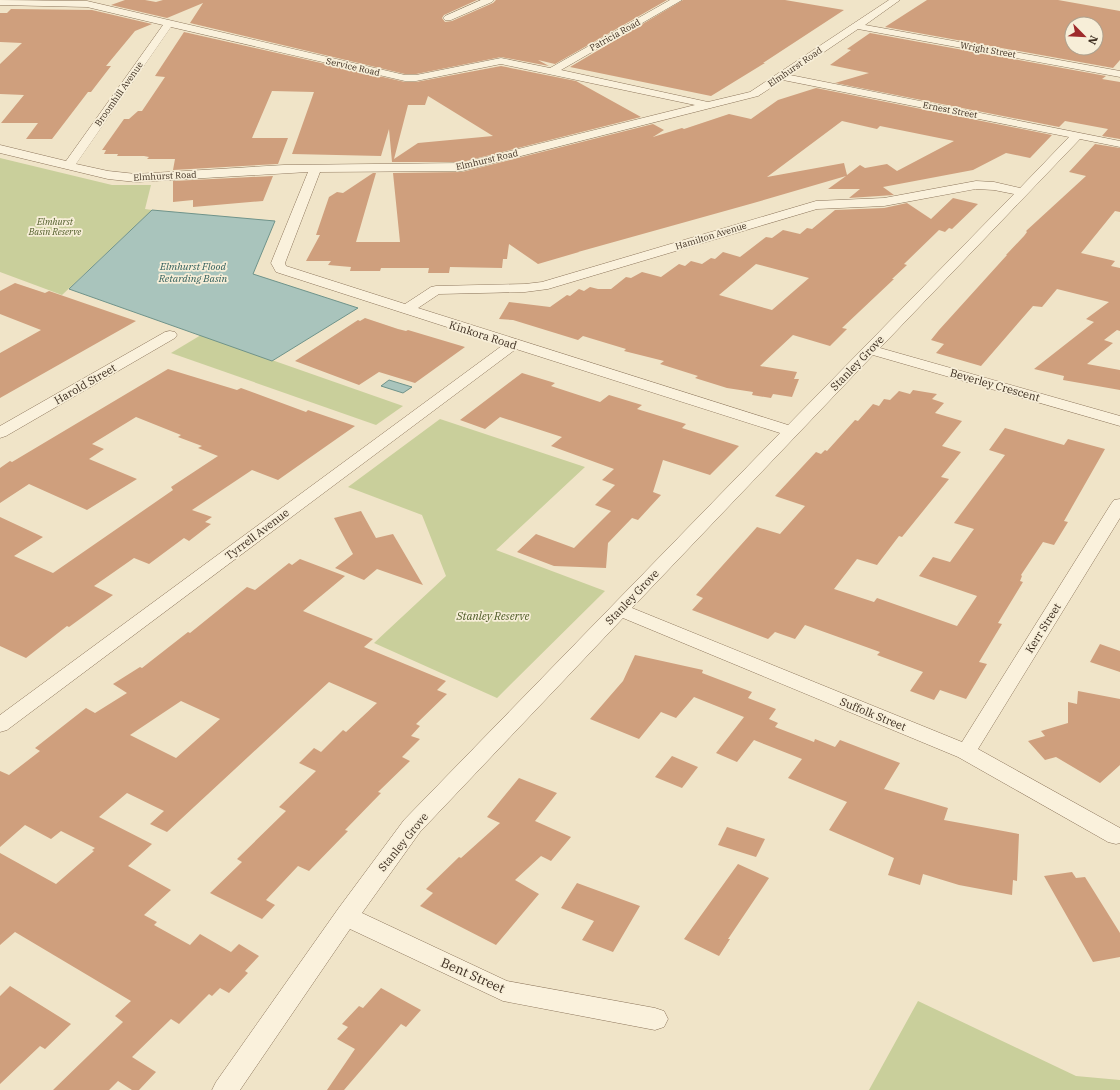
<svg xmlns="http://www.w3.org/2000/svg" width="1120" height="1090" font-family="'IBM Plex Serif',serif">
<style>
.green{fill:#c9cf9b}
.water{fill:#a9c4bc;stroke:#6f938a}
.building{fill:#cf9f7d;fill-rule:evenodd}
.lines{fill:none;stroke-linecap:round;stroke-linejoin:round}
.street-casing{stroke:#8d765c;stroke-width:1}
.street{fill:#faf1dc;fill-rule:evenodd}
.labels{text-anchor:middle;stroke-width:3.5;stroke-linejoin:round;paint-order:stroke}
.far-street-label{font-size:9px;fill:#3d2e20;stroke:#f7eed8}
.far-park-label{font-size:9px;font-style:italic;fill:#4d5a26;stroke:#f7eed8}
.far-water-label{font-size:10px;font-style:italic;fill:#2f5d5a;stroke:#f7eed8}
.street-label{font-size:11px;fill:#3d2e20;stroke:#f7eed8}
.park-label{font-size:11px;font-style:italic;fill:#4d5a26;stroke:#f7eed8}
.near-street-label{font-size:13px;fill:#3d2e20;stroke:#f7eed8}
</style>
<rect width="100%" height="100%" fill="#f0e4c8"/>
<g class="green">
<polygon points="0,158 112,185 151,185 145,209 152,210 62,295 0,272"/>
<polygon points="201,335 403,406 376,425 171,353"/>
<polygon points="440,419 585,467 496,550 605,591 497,698 374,643 446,576 422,515 348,487"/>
<polygon points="918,1001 1076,1076 1120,1080 1120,1090 869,1090"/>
</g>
<g class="water">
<polygon points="152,210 275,221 253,274 358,308 272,361 69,289"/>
<polygon points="389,380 412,387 403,393 381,386"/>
</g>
<g class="building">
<polygon points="125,0 145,0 156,2 163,0 477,0 444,15 442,18 445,22 452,21 493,3 496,0 667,0 555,64 538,60 549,66 501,57 416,74 405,74 190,23 203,3 167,18 111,5"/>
<polygon points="683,0 785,0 844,10 763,63 765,63 711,96 570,67"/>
<path d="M927 0H1058L1120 11V60L1113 68 885 27ZM1072 24H1096V48H1072Z"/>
<polygon points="11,9 92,10 152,24 135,31 106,66 111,66 91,92 88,92 52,139 26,139 38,123 1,123 24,95 0,94 0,64 22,43 0,42 0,13 7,13"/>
<path d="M184 32 405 82H416L501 66 576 81 641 117 462 162H392L389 129 381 156 292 154 314 92 272 91 252 138H288L278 164 173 170 175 159H147L149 157 144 156H117L118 154H104L106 150H102L124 119H129L138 111H142L165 77 155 76ZM428 96 493 136 418 143 394 159 408 105H425Z"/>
<polygon points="870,33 1106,76 1102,79 1120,82 1120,139 1102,136 1108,129 1065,121 1059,127 835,83 869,73 830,65 851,50 847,49"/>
<path d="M816 88 1052 135 1030 158 1006 153 973 170 883 187 894 195 849 198 860 189H828L846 176 750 204 578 252H579L538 264 509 244 507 259H503L502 268 450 267 449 273H428L429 268H381L380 271H350L351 267 328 265 331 261H306L320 235H316L329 197 337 192 343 193 373 173H376L356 242H400L393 173 462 172 653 124 664 130 653 137 682 128 684 129 729 114 751 119 778 100ZM842 121 877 129 880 126 954 141 897 171 887 164 865 168 860 165 847 175 844 163 767 177Z"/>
<polygon points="1095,144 1120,148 1120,212 1115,211 1081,253 1115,261 1111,266 1120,268 1120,331 1117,330 1104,340 1113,343 1087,364 1120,370 1120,390 1063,380 1064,376 1034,369 1094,322 1086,319 1109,302 1057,289 1042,307 1033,306 981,366 936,353 944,344 931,340 939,330 1007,255 1006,255 1024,236 1027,232 1026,231 1086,176 1069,172"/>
<polygon points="273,176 263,201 193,207 193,200 173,202 173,181"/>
<path d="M953 198 978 204 952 229 949 228 945 232 939 230 904 264 907 265 892 279H894L842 328 847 329 830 346 793 335 760 366 797 372 794 379H799L792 397 773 394 771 398 752 395 753 392 727 388 695 378 698 376 660 364 664 361 624 351 626 349 583 336 578 340 513 320 499 319 509 302 550 307 567 295 570 296 579 289 584 291 590 287 598 289H611L626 277 631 278 642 272 661 277 679 264 685 266 691 261 702 264 711 258 715 259 723 252 740 257 766 237 772 238 783 230 800 234 807 228 812 229 835 210 884 208 907 203 931 219ZM756 264 809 278 772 310 719 295Z"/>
<polygon points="15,283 45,293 49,291 136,321 0,398 0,353 41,330 0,314 0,291"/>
<polygon points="365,318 398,329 406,331 408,330 465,347 415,383 379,372 359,385 295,361 358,320 360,321"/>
<polygon points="168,369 237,390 241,388 306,412 308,410 355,426 278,480 252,470 192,510 212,517 205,522 211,524 189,541 184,538 149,564 134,558 94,586 113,595 69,627 67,626 26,658 0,646 0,517 43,537 14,556 53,573 173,490 171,487 218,456 198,448 202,446 178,437 181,435 136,417 92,444 104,449 89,459 137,479 87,510 29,484 0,503 0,468 10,461 12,462"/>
<polygon points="522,373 555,383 551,386 600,402 609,395 642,405 637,409 686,424 682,428 739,446 710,475 663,460 653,492 661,495 638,520 632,518 608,543 606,568 554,566 517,552 536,534 574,548 611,511 595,505 615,485 602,480 614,469 551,446 562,437 500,417 485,429 460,420"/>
<polygon points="913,390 937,394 932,399 944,403 935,413 962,421 942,446 961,452 941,477 949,479 902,537 899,536 877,565 857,559 834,589 874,602 877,598 957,626 977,596 919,576 933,557 950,562 974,529 954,523 1005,455 989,450 1005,428 1064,445 1068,439 1105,449 1064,521 1068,522 1054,545 1043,542 1021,575 1022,576 1020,581 1023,582 998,623 1002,624 979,662 987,664 966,699 940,690 934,700 910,691 923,672 877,655 880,652 805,625 795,639 775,632 768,639 692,610 703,598 696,595 757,527 780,534 805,506 775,496 816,452 821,454 825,450 827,451 855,420 858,421 873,404 879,406 884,399 890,400 899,391 910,394"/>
<polygon points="361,511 376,538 393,534 423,585 377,569 364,580 335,568 353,554 334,518"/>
<path d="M300 559 345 576 303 611 373 639 364 647 446 681 437 690 447 694 416 724 420 726 411 736 420 739 402 757 410 761 378 792 381 793 345 830 348 831 309 871 298 866 266 900 275 905 262 919 210 893 242 862 237 859 286 811 279 807 316 771 299 763 314 748 321 752 343 730 346 732 377 703 329 682 167 832 150 824 164 811 127 793 99 817 152 844 128 866 171 890 144 915 157 922 154 925 190 945 200 934 231 952 239 944 259 956 245 971 248 973 229 993 220 988 212 996 209 994 179 1024 171 1019 132 1057 156 1072 139 1090H132L118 1081 109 1090H53L123 1022 115 1016 131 1001 15 932 0 945V853L56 884 94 851 92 850 95 848 61 831 51 839 25 825 0 847V771L9 775 40 751 35 748 86 708 95 713 127 693 113 684 140 667 142 668 188 632 190 633 247 587 255 590 289 563 292 565ZM181 701 220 719 176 758 130 735Z"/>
<polygon points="1100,644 1120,651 1120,672 1090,662"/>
<polygon points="635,655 703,670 702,673 752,692 748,698 776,709 769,719 778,723 775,727 814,742 815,739 835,747 840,740 900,763 884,789 948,808 944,820 1019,834 1017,881 1013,880 1012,895 959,885 923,874 920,885 888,875 894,858 829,830 847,802 788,778 802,759 754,740 737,762 716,753 744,717 694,697 676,718 661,712 639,739 590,719 623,681"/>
<polygon points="1078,691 1120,699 1120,765 1100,783 1056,757 1045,760 1028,741 1045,736 1041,731 1068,723 1068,702 1077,704"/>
<polygon points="672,756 698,767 682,788 655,777"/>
<polygon points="519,778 557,793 535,821 571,837 551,861 541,856 515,880 539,894 496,945 420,906 433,893 426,889 459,857 461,858 500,823 487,817"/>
<polygon points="727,827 765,839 756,857 718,845"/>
<polygon points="738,864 769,878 728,939 730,939 719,956 684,939"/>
<polygon points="1072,872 1076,878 1085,877 1120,933 1120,957 1093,962 1044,876"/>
<polygon points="577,883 640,906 613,952 582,940 594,921 561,908"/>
<polygon points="10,986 71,1024 45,1049 40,1046 0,1084 0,996"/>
<polygon points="381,988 421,1010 406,1027 401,1024 344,1090 327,1090 355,1049 337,1039 348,1027 342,1024 359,1006 363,1008"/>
</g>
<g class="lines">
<defs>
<g id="street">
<path d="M0 0 87 1 405 75H416L501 58 550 68 670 0H682L561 70 708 102 750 92 889 0H900L865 25 1120 71V77L858 29 790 75 1120 141V147L1080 139 880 348 1120 416V426L873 355 632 608 962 742 1111 504 1114 500 1120 499V518L978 749 1120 828V843L1116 844 1108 842 958 757 623 618 420 832 362 913 507 981 655 1008 664 1011 668 1019 664 1027 655 1030 503 1001 350 929 240 1090H212L216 1082 338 909 404 820 780 433 516 349 7 730 0 732V715L503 345 276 272 271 263 308 172 136 182 108 179 0 153V145L66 161 163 25 87 7 0 5ZM171 27 405 81H416L501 64 695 105 462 163 284 165 136 174 108 171 76 164ZM783 80 1069 137 1020 188 994 182 976 181 884 198 816 201 542 282 525 284 436 286 431 287 405 304 286 266 285 263 320 172 462 171 758 96ZM976 189 994 190 1014 194 788 425 418 308 439 294 525 292 548 289 817 209 884 206Z"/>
<polygon points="481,0 494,0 492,2 451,20 445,20 443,18 445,16"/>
<polygon points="170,331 175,332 177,335 175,338 6,436 0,438 0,426 165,332"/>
</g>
</defs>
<use href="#street" class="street-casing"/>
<use href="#street" class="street"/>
</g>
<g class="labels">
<g class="far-street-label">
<text transform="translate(615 35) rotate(-29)" y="3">Patricia Road</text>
<text transform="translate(988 50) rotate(10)" y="3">Wright Street</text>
<text transform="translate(353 67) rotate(13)" y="3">Service Road</text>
<text transform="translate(795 67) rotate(-34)" y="3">Elmhurst Road</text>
<text transform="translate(119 94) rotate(-55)" y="3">Broomhill Avenue</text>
<text transform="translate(950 110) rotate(11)" y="3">Ernest Street</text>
<text transform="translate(487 160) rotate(-13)" y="3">Elmhurst Road</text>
<text transform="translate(165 176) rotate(-3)" y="3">Elmhurst Road</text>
<text transform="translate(711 236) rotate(-17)" y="3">Hamilton Avenue</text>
</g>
<g class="far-park-label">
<text x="55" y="225">Elmhurst<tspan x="55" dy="10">Basin Reserve</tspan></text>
</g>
<g class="far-water-label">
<text x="193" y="270">Elmhurst Flood<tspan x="193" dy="12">Retarding Basin</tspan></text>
</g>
<g class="street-label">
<text transform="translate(483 335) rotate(18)" y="4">Kinkora Road</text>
<text transform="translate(857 363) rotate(-46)" y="4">Stanley Grove</text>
<text transform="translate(85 384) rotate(-30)" y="4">Harold Street</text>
<text transform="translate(995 385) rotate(16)" y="4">Beverley Crescent</text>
<text transform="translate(257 534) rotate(-37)" y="4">Tyrrell Avenue</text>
<text transform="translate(632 597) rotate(-46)" y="4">Stanley Grove</text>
<text transform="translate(1043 628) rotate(-58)" y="4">Kerr Street</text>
<text transform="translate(873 714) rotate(22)" y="4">Suffolk Street</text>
<text transform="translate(403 842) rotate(-51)" y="4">Stanley Grove</text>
</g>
<g class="park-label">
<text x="493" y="620">Stanley Reserve</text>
</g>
<g class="near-street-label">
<text transform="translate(473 975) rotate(24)" y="5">Bent Street</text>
</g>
</g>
<g transform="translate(1084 36) rotate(114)"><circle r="19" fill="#f7eed8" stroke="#ada18e"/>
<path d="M0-3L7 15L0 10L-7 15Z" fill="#9e2a2b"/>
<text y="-6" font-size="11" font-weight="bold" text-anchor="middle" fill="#3d2e20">N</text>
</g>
</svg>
